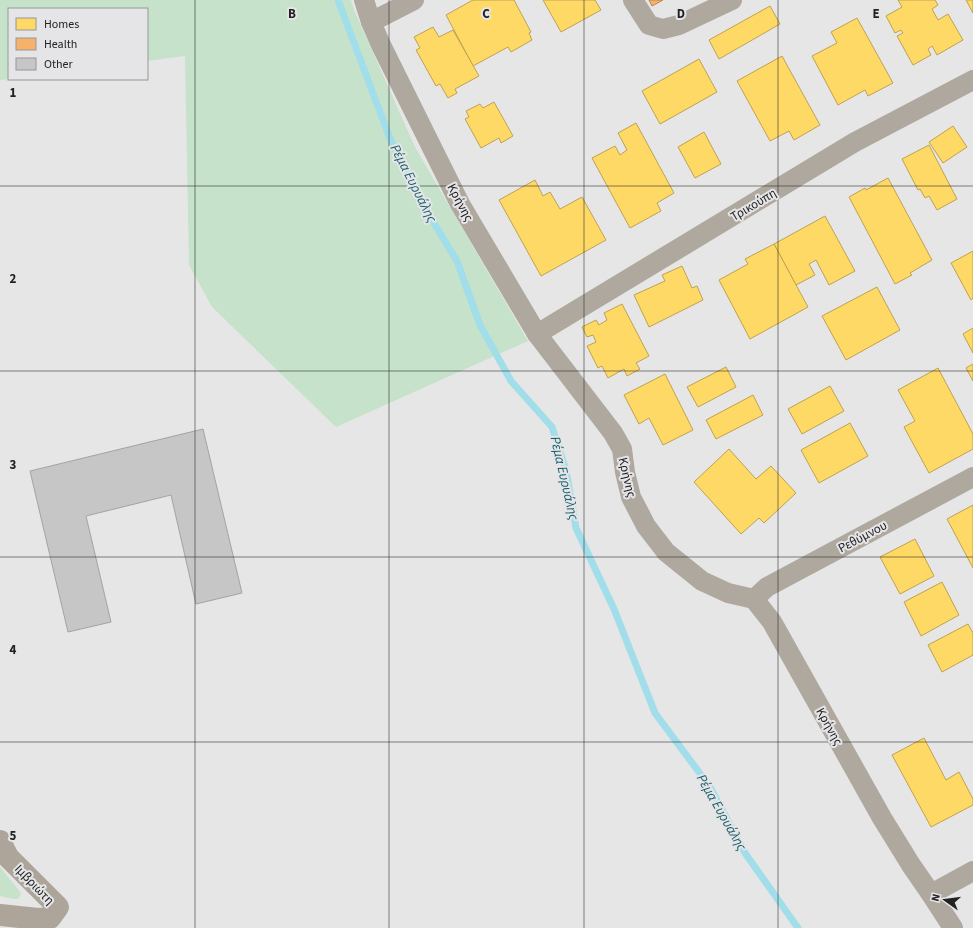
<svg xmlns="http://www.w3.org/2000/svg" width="973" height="928" font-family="'Source Sans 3',sans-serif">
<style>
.green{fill:#c6e2ca}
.homes{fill:#ffd966;stroke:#bda252}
.health{fill:#f6b26b;stroke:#b68755}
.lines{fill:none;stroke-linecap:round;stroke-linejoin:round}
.stream{stroke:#a2deea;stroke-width:7}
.building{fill:#c6c6c6;stroke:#a4a3a4}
.street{stroke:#afa89e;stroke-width:20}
.secondary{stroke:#aea59a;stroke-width:22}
.grid{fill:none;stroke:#222223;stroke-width:1;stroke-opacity:0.55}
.labels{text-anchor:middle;stroke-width:4;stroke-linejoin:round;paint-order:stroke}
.street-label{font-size:13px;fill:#222223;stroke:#e5e5e7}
.water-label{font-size:14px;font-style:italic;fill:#195f6c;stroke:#e5e5e7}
.grid-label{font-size:13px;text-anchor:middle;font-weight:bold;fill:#222223;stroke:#e5e5e7;stroke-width:4;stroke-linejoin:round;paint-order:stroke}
</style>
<rect width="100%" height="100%" fill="#e6e6e6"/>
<g class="green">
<polygon points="0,0 351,0 354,10 415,147 528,341 336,427 212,307 189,265 185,56 147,61 147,9 9,9 9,79 0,80"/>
<polygon points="0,867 21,893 20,896 18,899 14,899 0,896"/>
</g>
<g class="homes">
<polygon points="473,0 514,0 531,32 529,33 532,40 511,52 508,47 473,66 446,15"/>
<polygon points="543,0 595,0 601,10 561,32"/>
<polygon points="898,0 935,0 938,5 932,9 938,20 948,14 963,40 937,55 932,46 928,49 931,55 913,65 897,36 903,33 901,30 895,33 886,16 902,7"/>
<polygon points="966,0 973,0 973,13"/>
<polygon points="770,6 780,24 719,59 709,40"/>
<polygon points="857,18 893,83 868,96 865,90 838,105 812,56 837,43 831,32"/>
<polygon points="433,27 439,37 453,30 479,76 455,89 457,93 448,98 440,84 436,86 416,50 420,48 414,37"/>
<polygon points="782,56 820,125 794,140 789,131 770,141 737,81"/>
<polygon points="699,59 717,92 660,124 642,91"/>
<polygon points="494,102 513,136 501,143 499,138 481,148 465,119 469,117 466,111 480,104 483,108"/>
<polygon points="636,123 674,193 657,203 661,211 630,228 592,158 615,146 620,155 627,150 618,133"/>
<polygon points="953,126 967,147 943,163 929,142"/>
<polygon points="704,132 721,164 695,178 678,147"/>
<polygon points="929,145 957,199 937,210 929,196 925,198 920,189 918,190 902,159"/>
<polygon points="888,178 932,260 910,273 912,275 895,284 849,197 865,188 866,190"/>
<polygon points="535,180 543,196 550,192 560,209 582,197 606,240 541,276 499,200"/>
<polygon points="825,216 855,271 829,285 816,260 809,264 815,275 796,285 774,244"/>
<polygon points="774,244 808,307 750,339 719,280 748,264 745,259"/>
<polygon points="973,251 973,298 971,300 951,263"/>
<polygon points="682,266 692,288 697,286 703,300 649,327 634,295 665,281 662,275"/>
<polygon points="877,287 900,330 846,360 822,316"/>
<polygon points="622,304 649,356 636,363 640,369 627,376 624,369 608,378 602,366 598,368 587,346 596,342 593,335 587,337 582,327 596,320 599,325 607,320 604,313"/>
<polygon points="973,328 973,353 963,334"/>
<polygon points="973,364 973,381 966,368"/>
<polygon points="726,367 736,387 698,407 687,387"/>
<polygon points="938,368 973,434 973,449 929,473 904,427 915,421 898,390"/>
<polygon points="665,374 693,430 663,445 649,418 639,424 624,395"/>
<polygon points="830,386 844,411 802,434 788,409"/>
<polygon points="753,395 763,415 716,439 706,420"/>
<polygon points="850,423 868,456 819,483 801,450"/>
<polygon points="729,449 756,479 771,466 796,493 764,523 759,518 741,534 694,482"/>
<polygon points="973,505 973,568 947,519"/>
<polygon points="915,539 934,576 900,594 880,557"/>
<polygon points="942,582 959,615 921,636 904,602"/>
<polygon points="968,624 973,633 973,655 942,672 928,645"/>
<polygon points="924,738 946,780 959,772 973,799 973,805 931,827 892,755"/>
</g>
<polygon class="health" points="649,0 663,0 652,6"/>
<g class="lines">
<polyline class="stream" points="338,0 389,136 418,197 457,261 480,325 511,381 552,427 566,470 576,528 614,609 655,713 710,787 745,853 798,928"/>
</g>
<polygon class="building" points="203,429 242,593 196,604 171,495 86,516 111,622 68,632 30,471"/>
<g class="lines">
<g class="street">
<polyline points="364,0 371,22 381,45 460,204 537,334 613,433 622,449 625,472 631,497 646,526 666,552 702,581 728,593 754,599 772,622 882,818 911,865 931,894 953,928"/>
<polyline points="633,0 649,25 663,29 679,25 732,0"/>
<polyline points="371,22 414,0"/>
<polyline points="537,334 855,142 973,80"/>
<polyline points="754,599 767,587 973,477"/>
<polyline points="931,894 973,871"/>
</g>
<polyline class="secondary" points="0,841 8,857 58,907 50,918 38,919 0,915"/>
</g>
<path class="grid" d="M195 0V928M389 0V928M584 0V928M778 0V928M0 186H973M0 371H973M0 557H973M0 742H973"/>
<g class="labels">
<g class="street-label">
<text transform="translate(461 202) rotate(62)" y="5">Κρήνης</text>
<text transform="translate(753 204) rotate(-31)" y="5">Τρικούπη</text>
<text transform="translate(628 477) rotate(77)" y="5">Κρήνης</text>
<text transform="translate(862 536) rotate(-28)" y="5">Ρεθύμνου</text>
<text transform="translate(830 726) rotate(61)" y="5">Κρήνης</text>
<text transform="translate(35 884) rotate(46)" y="5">Ιμβριώτη</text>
</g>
<g class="water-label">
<text transform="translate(414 183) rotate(63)" y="5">Ρέμα Ευρυάλης</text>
<text transform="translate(565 478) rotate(77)" y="5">Ρέμα Ευρυάλης</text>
<text transform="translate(722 812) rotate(60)" y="5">Ρέμα Ευρυάλης</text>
</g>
</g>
<g class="grid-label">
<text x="292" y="18">B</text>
<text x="486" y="18">C</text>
<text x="681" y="18">D</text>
<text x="876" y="18">E</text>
<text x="13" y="97">1</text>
<text x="13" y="283">2</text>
<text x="13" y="469">3</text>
<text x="13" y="654">4</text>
<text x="13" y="840">5</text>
</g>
<rect x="8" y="8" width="140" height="72" fill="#e5e5e7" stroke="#979799"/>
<rect x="16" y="18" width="20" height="12" fill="#ffd966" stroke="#979799"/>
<text x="44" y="28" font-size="12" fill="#222223">Homes</text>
<rect x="16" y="38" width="20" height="12" fill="#f6b26b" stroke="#979799"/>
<text x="44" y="48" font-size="12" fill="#222223">Health</text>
<rect x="16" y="58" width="20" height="12" fill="#c6c6c6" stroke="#979799"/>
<text x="44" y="68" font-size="12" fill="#222223">Other</text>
<g transform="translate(945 900) rotate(284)" stroke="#e5e5e7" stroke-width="3" paint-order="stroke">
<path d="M0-3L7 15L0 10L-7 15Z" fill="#222223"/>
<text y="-6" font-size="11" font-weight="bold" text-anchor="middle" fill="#222223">N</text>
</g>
</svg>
